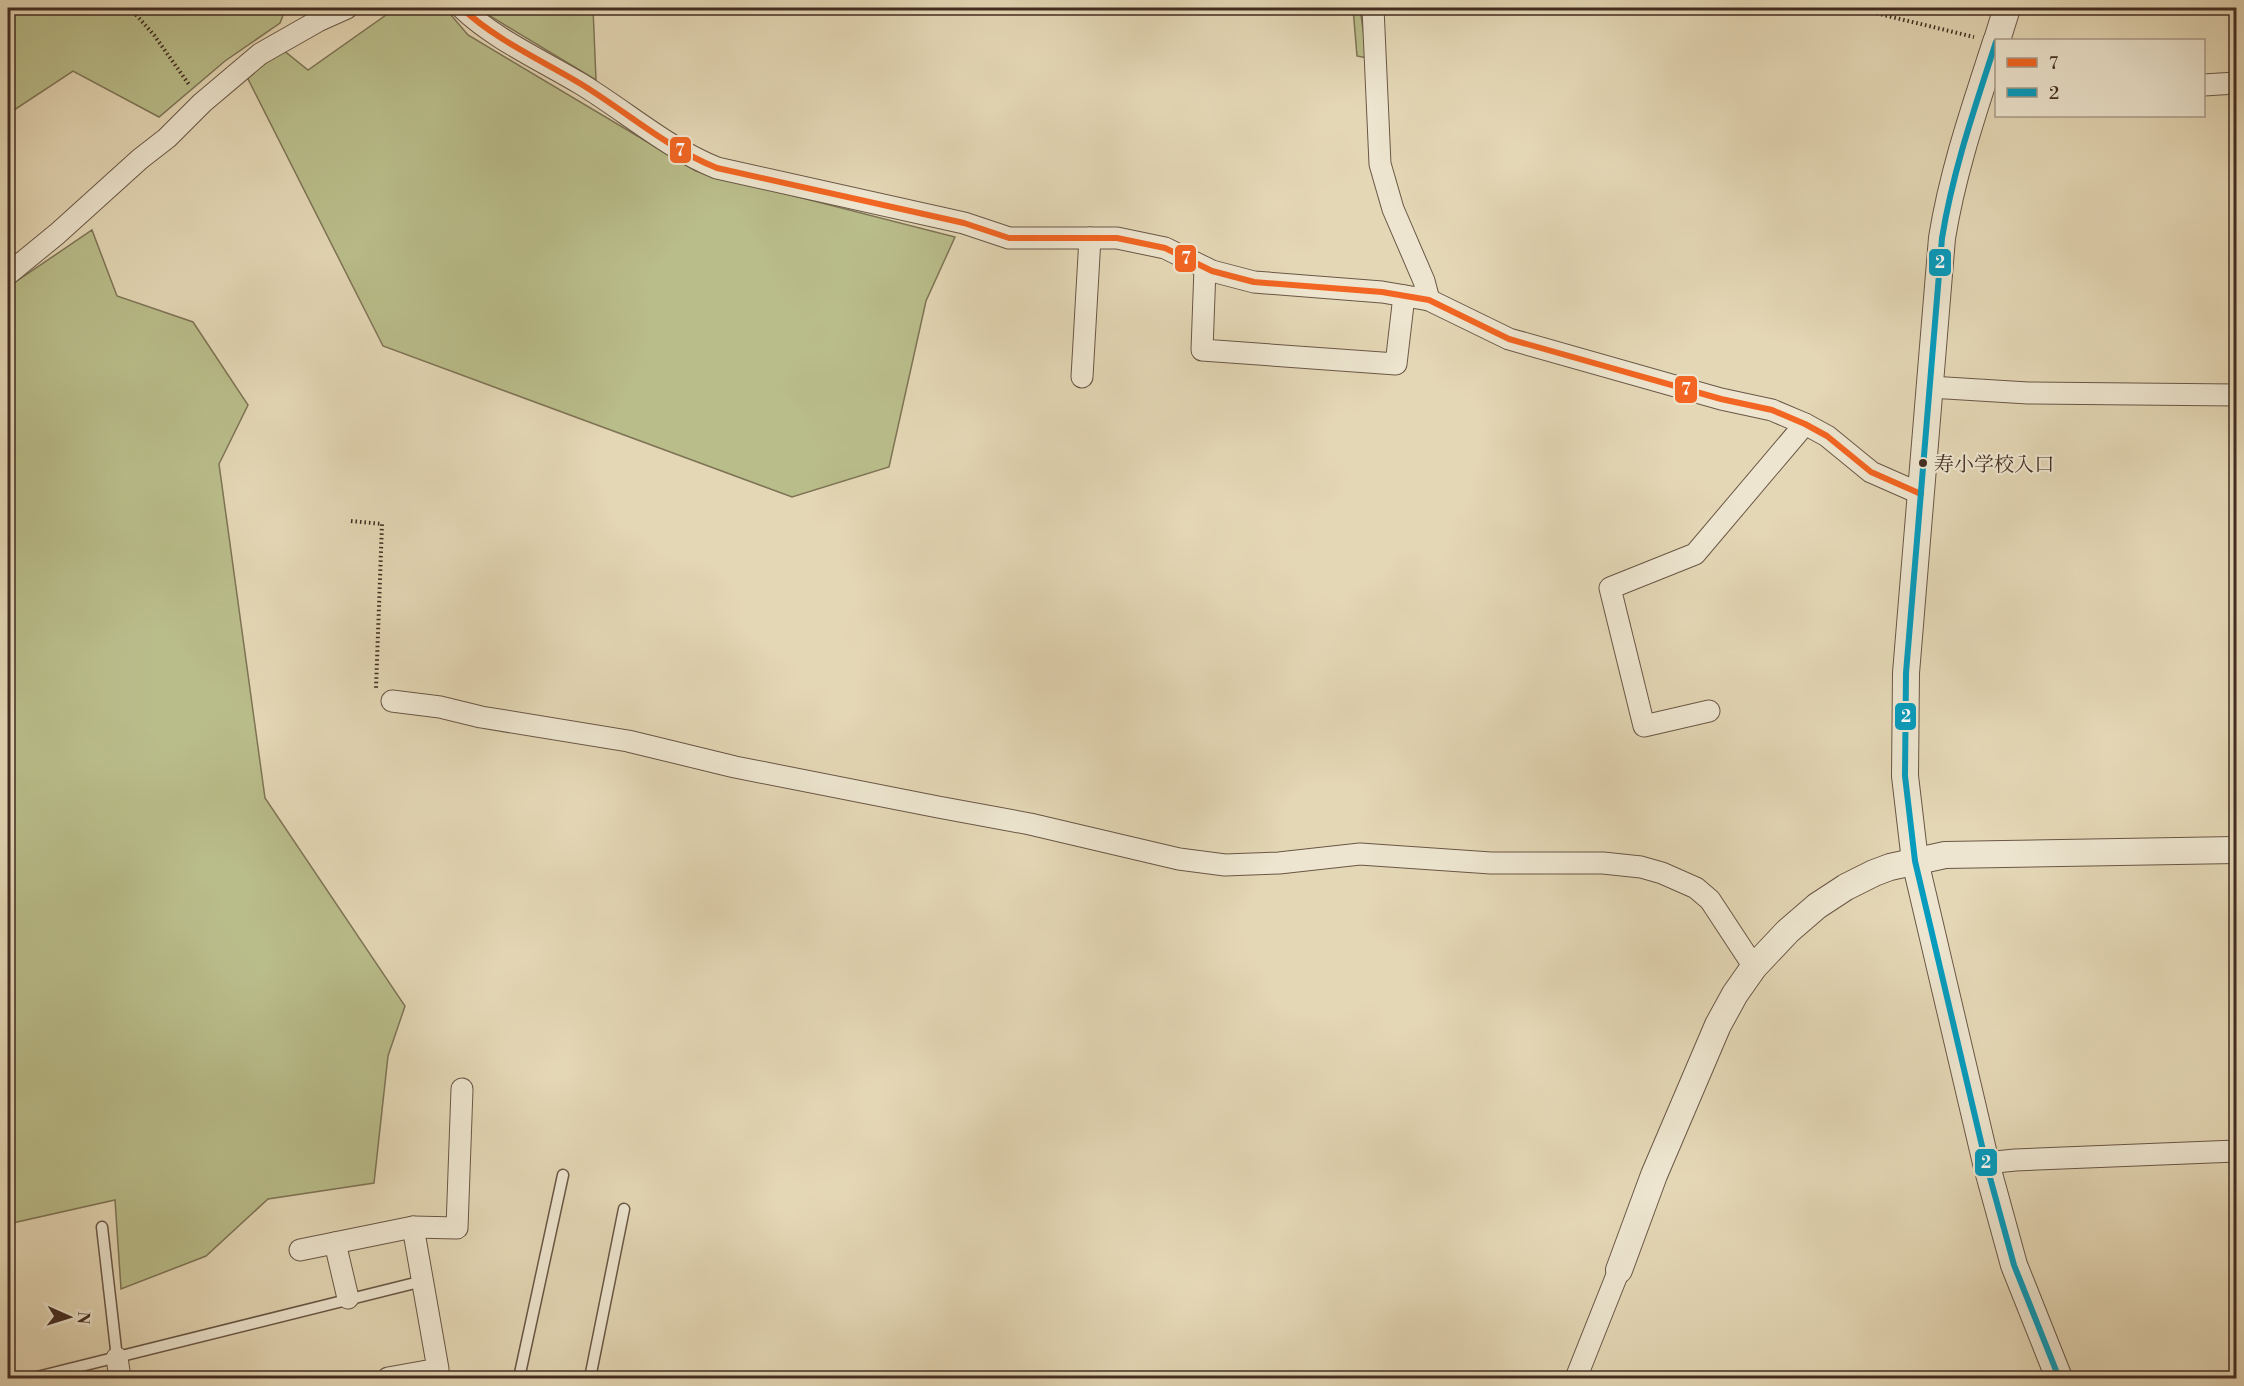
<svg xmlns="http://www.w3.org/2000/svg" width="2244" height="1386" font-family="'Libre Bodoni','Noto Serif JP',serif">
<style>
.green{fill:#b9bd8a;stroke:#7e7456;stroke-width:1.5}
.lines{fill:none;stroke-linecap:round;stroke-linejoin:round}
.service-casing{stroke:#6a5746;stroke-width:13}
.minor-casing{stroke:#6a5746;stroke-width:23}
.tertiary-casing{stroke:#6a5746;stroke-width:28}
.path{stroke:#422c21;stroke-width:4;stroke-dasharray:1.5 3;stroke-linecap:butt}
.service{stroke:#ede5cf;stroke-width:10}
.minor{stroke:#ede5cf;stroke-width:21}
.tertiary{stroke:#ede5cf;stroke-width:26}
.bus-1-casing{stroke:#ede5cf;stroke-width:10}
.bus-2-casing{stroke:#ede5cf;stroke-width:10}
.bus-1{stroke:#f26522;stroke-width:6}
.bus-2{stroke:#079cbd;stroke-width:6}
.bus-dot{fill:#422c21;stroke:#ede5cf;stroke-width:2}
.labels{text-anchor:middle;stroke-width:4.5;stroke-linejoin:round;paint-order:stroke}
.bus-label{font-size:20px;fill:#422c21;stroke:#ede5cf;text-anchor:start}
.line-badge{stroke:#ede5cf;stroke-width:2}
.badge-label{font-size:16px;text-anchor:middle;font-weight:bold;fill:#fff}
</style>
<rect width="100%" height="100%" fill="#e4d7b5"/>
<filter id="stains"><feTurbulence type="fractalNoise" baseFrequency=".00333" numOctaves="4"/><feColorMatrix values="0 0 0 0 .2 0 0 0 0 .09 0 0 0 0 .02 0 0 0 .5 -.17"/></filter>
<radialGradient id="worn" r=".72"><stop offset=".6" stop-color="#630" stop-opacity="0"/><stop offset="1" stop-color="#630" stop-opacity=".3"/></radialGradient>
<g class="green">
<polygon points="8,8 286,8 280,23 225,61 159,117 73,71 8,114"/>
<polygon points="396,8 445,8 468,35 696,171 955,237 926,301 889,467 792,497 383,346 247,77 283,50 308,70"/>
<polygon points="480,8 593,8 596,80 490,16"/>
<polygon points="1353,8 1360,8 1367,58 1357,56"/>
<polygon points="92,230 117,296 193,322 248,405 219,464 265,798 405,1006 388,1056 374,1183 268,1199 206,1256 121,1289 115,1200 8,1224 8,287"/>
</g>
<g class="lines">
<defs>
<g id="service">
<polyline points="102,1227 117,1358"/>
<polyline points="33,1378 423,1281"/>
<polyline points="519,1378 563,1175"/>
<polyline points="590,1378 624,1209"/>
</g>
<g id="minor">
<path d="M462 8C494 39 543 61 581 84 627 112 667 148 717 168L964 223 1009 238H1117L1165 248 1212 271 1254 282 1382 292 1429 300 1509 339 1721 399 1772 410 1805 424 1827 436 1871 472 1921 494"/>
<polyline points="1373,8 1380,164 1393,209 1424,281 1429,300"/>
<polyline points="2204,85 2236,83"/>
<polyline points="1205,268 1202,350 1396,364 1404,296"/>
<polyline points="8,274 57,234 140,159 167,138 202,103 260,54 318,21 347,8"/>
<polyline points="1082,377 1090,238"/>
<polyline points="1930,387 2028,393 2236,395"/>
<polyline points="392,701 440,707 481,717 628,741 735,767 938,807 1030,824 1179,859 1225,865 1279,863 1360,854 1491,863 1603,863 1641,867 1662,873 1696,888 1710,900 1754,967"/>
<polyline points="1709,711 1644,726 1610,588 1695,554 1805,424"/>
<polyline points="1986,1163 2015,1160 2236,1151"/>
<polyline points="335,1243 348,1298"/>
<polyline points="300,1250 413,1227 457,1228 462,1089"/>
<polyline points="117,1358 120,1378"/>
<polyline points="388,1378 438,1369 413,1227"/>
<polyline points="1576,1378 1619,1270"/>
</g>
<g id="tertiary">
<polyline points="1997,40 2007,8"/>
<path d="M1996 42C1975 107 1953 170 1942 238L1906 673 1905 776 1915 861 1986 1163 2014 1265 2059 1378"/>
<polyline points="1619,1270 1654,1175 1718,1025 1735,994 1754,967 1788,931 1817,906 1846,887 1874,873 1890,867 1945,855 2236,850"/>
</g>
</defs>
<use href="#service" class="service-casing"/>
<use href="#minor" class="minor-casing"/>
<use href="#tertiary" class="tertiary-casing"/>
<g class="path">
<polyline points="130,8 154,35 190,86"/>
<polyline points="1855,8 1974,37"/>
<polyline points="351,521 382,524 376,688"/>
</g>
<use href="#service" class="service"/>
<use href="#minor" class="minor"/>
<use href="#tertiary" class="tertiary"/>
<defs>
<path id="bus-1" d="M462 8C494 39 543 61 581 84 627 112 667 148 717 168L964 223 1009 238H1117L1165 248 1212 271 1254 282 1382 292 1429 300 1509 339 1721 399 1772 410 1805 424 1827 436 1871 472 1921 494"/>
<path id="bus-2" d="M1996 42C1975 107 1953 170 1942 238L1906 673 1905 776 1915 861 1986 1163 2014 1265 2059 1378"/>
</defs>
<use href="#bus-1" class="bus-1-casing"/>
<use href="#bus-2" class="bus-2-casing"/>
<use href="#bus-1" class="bus-1"/>
<use href="#bus-2" class="bus-2"/>
</g>
<circle class="bus-dot" cx="1923" cy="463" r="5"/>
<g class="labels">
<g class="bus-label">
<text x="1934" y="471">寿小学校入口</text>
</g>
</g>
<g class="line-badge">
<rect x="669" y="136" width="23" height="28" rx="6" fill="#f26522"/>
<rect x="1174" y="244" width="23" height="29" rx="6" fill="#f26522"/>
<rect x="1928" y="248" width="24" height="29" rx="6" fill="#079cbd"/>
<rect x="1674" y="375" width="24" height="29" rx="6" fill="#f26522"/>
<rect x="1894" y="702" width="23" height="29" rx="6" fill="#079cbd"/>
<rect x="1974" y="1148" width="24" height="29" rx="6" fill="#079cbd"/>
</g>
<g class="badge-label">
<text x="680" y="156">7</text>
<text x="1186" y="264">7</text>
<text x="1940" y="268">2</text>
<text x="1686" y="395">7</text>
<text x="1906" y="722">2</text>
<text x="1986" y="1168">2</text>
</g>
<rect width="2244" height="1386" fill="none" stroke="#e4d7b5" stroke-width="30"/>
<rect x="9" y="9" width="2226" height="1368" fill="none" stroke="#422c21" stroke-width="3"/>
<rect x="15" y="15" width="2214" height="1356" fill="none" stroke="#422c21" stroke-width="1.5"/>
<rect x="1995" y="39" width="210" height="78" fill="#ede5cf" stroke="#a99b89" stroke-width="1.5"/>
<rect x="2007" y="58" width="30" height="9" fill="#f26522" stroke="#a99b89" stroke-width="1.5"/>
<text x="2049" y="69" font-size="18" fill="#422c21">7</text>
<rect x="2007" y="88" width="30" height="9" fill="#079cbd" stroke="#a99b89" stroke-width="1.5"/>
<text x="2049" y="99" font-size="18" fill="#422c21">2</text>
<g transform="translate(69 1317) rotate(93)" stroke="#ede5cf" stroke-width="4.5" paint-order="stroke">
<path d="M0-4.5L10 22L0 15L-10 22Z" fill="#422c21"/>
<text y="-9" font-size="16" font-weight="bold" text-anchor="middle" fill="#422c21">N</text>
</g>
<rect width="100%" height="100%" filter="url(#stains)"/>
<rect width="100%" height="100%" fill="url(#worn)"/>
</svg>
